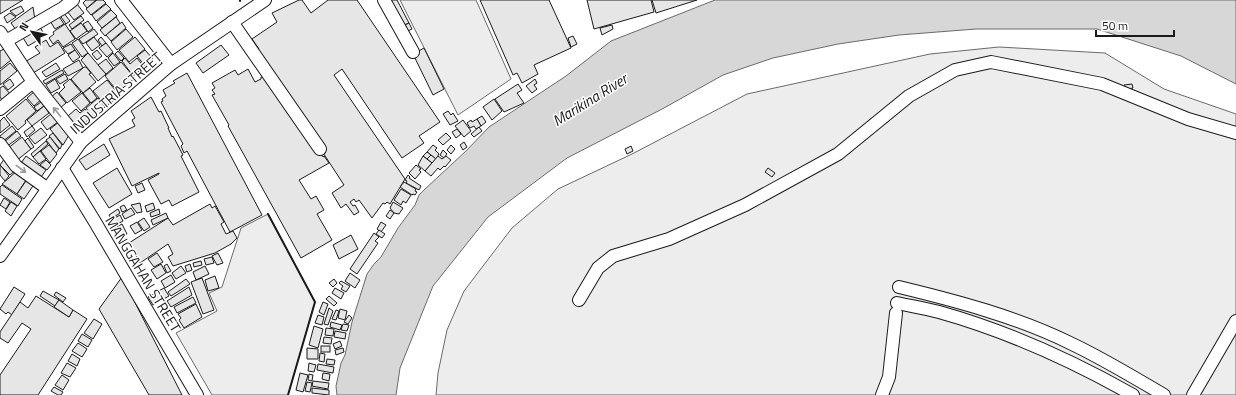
<svg xmlns="http://www.w3.org/2000/svg" width="1236" height="395" font-family="'Titillium Web',sans-serif">
<style>
.green{fill:#ededed;stroke:#6a6a6a}
.water{fill:#d7d7d7;stroke:#6a6a6a}
.building{fill:#e6e6e6;stroke:#1a1a1a}
.lines{fill:none;stroke-linecap:round;stroke-linejoin:round}
.minor-casing{stroke:#1a1a1a;stroke-width:14}
.minor{stroke:#fff;stroke-width:12}
.wall{stroke:#1a1a1a;stroke-width:2}
.oneway{stroke:#989898}
.labels{text-anchor:middle;stroke-width:3;stroke-linejoin:round;paint-order:stroke}
.street-label{font-size:14px;fill:#1a1a1a;stroke:#fff}
.water-label{font-size:15px;font-style:italic;fill:#1a1a1a;stroke:#fff}
</style>
<rect width="100%" height="100%" fill="#fff"/>
<g class="green">
<polygon points="400,0 476,0 511,79 458,115"/>
<polygon points="999,47 1105,53 1164,89 1236,114 1236,395 436,395 438,373 447,330 464,291 512,228 558,189 632,154 747,94 930,54"/>
<polygon points="268,214 315,302 288,395 212,395 176,333 217,311 209,293 222,287 241,228"/>
</g>
<polygon class="water" points="715,0 1236,0 1236,84 1181,56 1097,29 976,29 899,35 838,44 773,58 723,75 664,108 567,158 488,217 433,286 400,368 396,395 337,395 336,386 341,363 345,355 352,322 367,274 374,264 381,257 398,228 415,205 419,195 425,189 466,151 489,127 566,76 611,41"/>
<g class="building">
<polygon points="0,0 23,0 0,14"/>
<polygon points="86,0 96,0 87,8 83,3"/>
<polygon points="97,0 103,0 106,3 91,15 86,9"/>
<polygon points="299,0 302,0 311,13 328,0 357,0 440,122 419,136 424,143 402,158 342,69 334,75 405,179 390,204 387,202 385,204 383,203 372,218 359,200 356,202 354,199 350,202 353,206 355,205 359,212 354,215 346,204 341,208 332,193 344,185 256,50 259,49 252,39 277,22 272,13"/>
<polygon points="391,0 397,0 409,23 404,25"/>
<polygon points="480,0 549,0 571,48 534,65 538,74 522,83 517,73 513,75"/>
<polygon points="587,0 651,0 654,12 594,29"/>
<polygon points="652,0 697,0 656,13"/>
<polygon points="77,4 84,13 74,20 67,11"/>
<polygon points="106,4 111,9 96,21 92,15"/>
<polygon points="21,6 24,11 16,16 10,11"/>
<polygon points="33,7 35,20 18,33 11,23"/>
<polygon points="111,10 117,16 102,28 97,22"/>
<polygon points="63,12 70,21 66,24 59,14"/>
<polygon points="10,13 16,17 7,23 4,17"/>
<polygon points="58,15 64,24 55,29 50,21"/>
<polygon points="81,16 84,20 72,29 69,25"/>
<polygon points="116,17 120,23 105,36 100,30"/>
<polygon points="88,21 93,28 88,32 83,24"/>
<polygon points="122,22 126,28 111,41 106,35"/>
<polygon points="81,23 87,31 76,39 70,31"/>
<polygon points="409,23 412,29 408,31 405,25"/>
<polygon points="65,24 75,39 63,47 58,40 53,44 49,38 54,34 53,32"/>
<polygon points="39,25 45,36 28,46 22,36"/>
<polygon points="612,25 613,29 602,35 600,28"/>
<polygon points="94,29 98,34 83,44 79,39"/>
<polygon points="126,29 133,37 117,50 111,42"/>
<polygon points="573,36 577,44 571,47 568,38"/>
<polygon points="94,37 100,45 92,51 86,43"/>
<polygon points="101,37 106,43 102,46 98,40"/>
<polygon points="135,37 145,49 129,62 119,50"/>
<polygon points="78,39 88,53 82,57 72,43"/>
<polygon points="46,40 50,47 58,42 65,53 30,75 23,63 40,53 35,47"/>
<polygon points="106,43 113,52 107,57 99,48"/>
<polygon points="71,44 75,50 68,54 63,48"/>
<polygon points="221,45 229,55 203,73 196,63"/>
<polygon points="424,48 444,89 433,95 413,54"/>
<polygon points="4,49 11,60 0,69 0,51"/>
<polygon points="75,50 80,57 73,62 68,55"/>
<polygon points="97,50 102,56 97,60 92,54"/>
<polygon points="145,50 153,59 145,66 137,56"/>
<polygon points="118,51 124,58 121,61 115,54"/>
<polygon points="88,53 106,74 98,81 81,60"/>
<polygon points="113,53 120,62 114,66 108,58"/>
<polygon points="125,58 130,64 137,58 144,67 133,76 122,61"/>
<polygon points="106,59 113,68 106,74 98,65"/>
<polygon points="79,60 83,68 68,76 63,69"/>
<polygon points="121,62 135,78 118,92 105,76"/>
<polygon points="10,63 17,71 0,85 0,71"/>
<polygon points="56,63 60,69 46,77 42,72"/>
<polygon points="84,67 86,67 91,73 89,74 96,82 83,93 71,79"/>
<polygon points="248,69 255,82 261,79 261,77 267,74 323,157 324,156 329,163 299,180 311,199 316,196 324,210 317,214 332,240 301,258 228,126 229,125 212,95 215,94 212,90 215,88 212,83 235,70 238,75"/>
<polygon points="62,70 64,73 45,84 43,81"/>
<polygon points="187,73 262,215 230,232 187,151 184,153 181,146 183,144 161,102 163,101 162,99 166,96 163,90 175,83 173,81"/>
<polygon points="65,74 68,79 60,84 56,79"/>
<polygon points="10,79 14,85 8,90 3,84"/>
<polygon points="55,79 60,88 51,93 46,85"/>
<polygon points="70,79 81,92 67,103 59,93 65,87 63,85"/>
<polygon points="535,79 537,83 534,85 537,89 532,93 526,86"/>
<polygon points="107,80 120,96 106,106 93,91"/>
<polygon points="518,84 522,90 517,93 524,103 504,112 495,99"/>
<polygon points="1132,84 1133,88 1124,90 1124,85"/>
<polygon points="3,86 13,97 5,104 0,97 0,88"/>
<polygon points="90,88 97,98 91,103 83,93"/>
<polygon points="35,91 42,99 34,106 27,98"/>
<polygon points="57,92 66,103 59,109 50,98"/>
<polygon points="82,93 90,103 81,111 72,101"/>
<polygon points="151,97 159,112 161,111 169,128 168,128 172,137 173,136 183,155 181,156 199,192 172,206 169,200 161,204 148,180 159,174 159,173 132,186 109,139 135,126 132,120 135,118 131,111"/>
<polygon points="98,98 105,107 93,117 86,108"/>
<polygon points="26,99 36,111 25,121 26,123 18,130 6,116"/>
<polygon points="494,99 502,111 492,120 483,107"/>
<polygon points="41,102 44,106 37,111 34,107"/>
<polygon points="44,106 49,113 32,126 27,120"/>
<polygon points="76,109 80,113 85,109 92,117 78,128 68,116"/>
<polygon points="448,111 451,115 453,113 458,121 450,125 443,114"/>
<polygon points="51,114 58,122 47,130 41,122"/>
<polygon points="482,116 486,122 481,126 477,119"/>
<polygon points="4,117 10,125 0,133 0,121"/>
<polygon points="477,119 481,126 476,129 474,126 470,128 467,123 471,120 472,122"/>
<polygon points="463,120 471,131 464,137 455,126"/>
<polygon points="59,122 69,135 63,145 50,129"/>
<polygon points="12,126 16,131 2,142 0,139 0,136"/>
<polygon points="32,126 35,130 27,137 24,132"/>
<polygon points="479,127 482,131 474,137 471,134"/>
<polygon points="41,128 47,135 35,144 29,137"/>
<polygon points="457,129 461,134 456,138 452,132"/>
<polygon points="17,131 21,136 6,147 3,143"/>
<polygon points="53,133 62,145 60,149 49,136"/>
<polygon points="446,133 451,138 443,145 438,140"/>
<polygon points="22,137 31,149 16,161 7,149"/>
<polygon points="50,137 59,149 56,153 46,140"/>
<polygon points="28,138 34,147 31,149 25,141"/>
<polygon points="46,141 48,144 33,157 31,154"/>
<polygon points="464,142 467,147 463,150 460,145"/>
<polygon points="104,144 110,155 86,170 79,160"/>
<polygon points="49,145 57,154 50,163 41,151"/>
<polygon points="433,145 437,148 435,150 439,154 436,159 427,152"/>
<polygon points="451,145 455,149 451,154 447,150"/>
<polygon points="631,146 633,151 627,154 625,149"/>
<polygon points="443,150 447,154 444,158 440,155"/>
<polygon points="40,151 46,159 39,164 33,157"/>
<polygon points="427,152 431,155 427,159 423,156"/>
<polygon points="431,155 436,159 432,163 427,159"/>
<polygon points="26,156 46,170 39,180 19,166"/>
<polygon points="423,156 432,163 425,171 418,165"/>
<polygon points="438,156 442,159 446,156 451,160 445,167 444,166 440,170 438,168 431,176 425,171"/>
<polygon points="5,158 16,170 10,175 0,165"/>
<polygon points="46,160 51,165 47,170 40,165"/>
<polygon points="0,165 9,176 5,181 0,175"/>
<polygon points="416,165 421,169 419,170 421,172 415,179 409,173"/>
<polygon points="117,168 132,194 109,208 93,183"/>
<polygon points="768,168 775,173 772,177 765,172"/>
<polygon points="18,170 28,177 17,194 2,184"/>
<polygon points="408,175 410,177 409,178 421,186 419,190 406,183 407,181 405,180"/>
<polygon points="28,178 35,183 24,199 17,194"/>
<polygon points="404,182 416,189 415,191 417,192 415,195 413,194 412,195 400,187"/>
<polygon points="142,183 145,190 138,193 135,186"/>
<polygon points="2,185 22,199 18,206 0,194 0,187"/>
<polygon points="401,189 411,195 406,203 403,201 401,205 394,200"/>
<polygon points="4,198 10,202 6,209 0,205"/>
<polygon points="11,202 17,206 11,216 5,211"/>
<polygon points="393,202 403,208 399,214 394,213 390,208"/>
<polygon points="140,203 142,212 137,213 131,205"/>
<polygon points="153,203 155,209 147,212 145,206"/>
<polygon points="210,204 212,208 215,206 224,222 221,224 226,234 233,231 237,238 231,244 215,253 173,266 168,257 173,254 168,244 140,263 129,243 168,218 173,225"/>
<polygon points="124,205 127,210 122,212 120,207"/>
<polygon points="131,208 135,214 125,219 122,214"/>
<polygon points="118,209 120,213 111,219 109,215"/>
<polygon points="159,209 160,214 151,217 150,213"/>
<polygon points="390,210 394,213 390,219 386,216"/>
<polygon points="166,213 168,218 153,225 151,220"/>
<polygon points="120,215 123,221 114,226 111,220"/>
<polygon points="144,218 150,227 144,231 138,222"/>
<polygon points="137,222 142,230 135,234 130,226"/>
<polygon points="381,222 386,225 381,232 377,229"/>
<polygon points="122,224 127,234 118,239 113,229"/>
<polygon points="379,230 385,234 382,238 376,234"/>
<polygon points="374,233 379,237 375,241 378,243 357,274 350,269"/>
<polygon points="351,235 358,249 339,259 333,245"/>
<polygon points="157,253 163,262 154,267 148,259"/>
<polygon points="218,253 223,263 217,265 212,256"/>
<polygon points="212,257 214,263 206,265 204,259"/>
<polygon points="201,261 202,265 194,267 193,263"/>
<polygon points="161,264 166,273 157,279 151,270"/>
<polygon points="167,264 171,271 167,273 164,266"/>
<polygon points="190,264 192,270 187,272 185,266"/>
<polygon points="181,266 186,273 176,279 172,273"/>
<polygon points="205,266 209,274 196,280 193,272"/>
<polygon points="350,273 360,280 355,288 345,281"/>
<polygon points="171,275 175,282 165,288 161,281"/>
<polygon points="215,276 219,288 208,291 205,280"/>
<polygon points="122,277 182,395 149,395 99,309"/>
<polygon points="202,278 214,310 203,314 191,282"/>
<polygon points="186,279 190,284 171,296 168,292"/>
<polygon points="334,279 337,283 333,287 329,283"/>
<polygon points="341,281 350,286 346,292 341,289 343,286 339,283"/>
<polygon points="14,287 25,294 12,315 8,312 6,314 0,309"/>
<polygon points="189,287 192,295 171,307 167,301"/>
<polygon points="164,288 169,296 153,305 148,297"/>
<polygon points="335,288 344,293 341,299 332,293"/>
<polygon points="43,291 59,300 55,306 40,296"/>
<polygon points="56,292 66,298 63,302 54,295"/>
<polygon points="36,296 69,317 73,310 87,319 38,395 0,395 0,375 31,329 22,323 8,343 0,338 0,332 20,302 28,308"/>
<polygon points="329,296 337,303 334,306 326,299"/>
<polygon points="193,297 196,303 177,313 174,307"/>
<polygon points="59,300 73,310 69,317 54,307"/>
<polygon points="323,302 328,304 324,315 319,312"/>
<polygon points="196,304 202,317 184,328 179,320 181,318 178,314"/>
<polygon points="329,308 333,311 328,325 324,324"/>
<polygon points="340,309 347,311 345,320 338,318"/>
<polygon points="336,310 339,311 336,320 332,319"/>
<polygon points="318,315 324,317 322,325 315,323"/>
<polygon points="349,315 352,318 348,324 344,322"/>
<polygon points="94,319 102,324 93,339 84,333"/>
<polygon points="331,322 342,325 340,330 330,327"/>
<polygon points="343,324 349,325 347,331 341,330"/>
<polygon points="314,326 323,329 318,348 309,345"/>
<polygon points="326,328 334,329 333,336 325,335"/>
<polygon points="335,331 346,333 345,339 334,337"/>
<polygon points="82,334 92,340 88,347 78,341"/>
<polygon points="324,337 332,338 331,344 323,343"/>
<polygon points="340,341 342,346 335,349 333,344"/>
<polygon points="78,343 87,349 82,357 72,351"/>
<rect x="321" y="346" width="9" height="6"/>
<polygon points="307,348 318,349 318,359 307,359"/>
<polygon points="343,348 344,352 336,355 335,350"/>
<polygon points="320,353 325,354 324,362 319,361"/>
<polygon points="72,354 80,359 77,366 68,361"/>
<polygon points="327,359 335,360 334,365 326,364"/>
<polygon points="67,363 76,368 70,377 61,373"/>
<polygon points="309,363 316,365 314,372 308,371"/>
<polygon points="318,364 334,367 333,373 317,370"/>
<polygon points="300,373 308,375 303,392 296,390"/>
<polygon points="323,373 330,374 329,381 322,379"/>
<polygon points="309,374 313,375 312,381 308,380"/>
<polygon points="62,375 69,380 63,390 55,385"/>
<polygon points="313,381 329,383 328,389 312,386"/>
<polygon points="307,382 312,383 310,392 305,391"/>
<polygon points="54,387 63,392 61,395 58,395 51,391"/>
<polygon points="312,388 329,390 329,395 312,393"/>
</g>
<g class="lines">
<defs>
<g id="minor">
<polyline points="121,0 171,64"/>
<polyline points="384,0 413,52"/>
<polyline points="232,22 320,149"/>
<polyline points="0,32 33,82 81,142"/>
<polyline points="6,41 63,8 73,0"/>
<polyline points="0,109 33,82"/>
<polyline points="0,144 16,166 48,189"/>
<polyline points="62,168 95,222 197,395"/>
<polyline points="0,256 81,142 171,64 265,0"/>
<path d="M899 287C957 301 1017 317 1070 343 1102 358 1133 377 1164 395"/>
<polyline points="579,300 598,268 613,256 669,239 745,205 838,154 909,96 955,70 991,62 1102,84 1188,119 1236,133"/>
<path d="M897 303C911 306 925 308 939 312 1007 331 1071 360 1133 395"/>
<polyline points="882,395 889,377 896,313"/>
<polyline points="1193,395 1236,321"/>
</g>
</defs>
<use href="#minor" class="minor-casing"/>
<use href="#minor" class="minor"/>
<g class="wall">
<polyline points="240,0 240,1"/>
<polyline points="268,214 315,302 288,395"/>
</g>
</g>
<defs><path id="oneway-shaft" d="M-6 0H5M1.5-3L5.5 0L1.5 3" fill="none" stroke-width="1.6" stroke-linecap="round" stroke-linejoin="round"/></defs>
<g class="oneway">
<use href="#oneway-shaft" transform="translate(57 112) rotate(-129)"/>
<use href="#oneway-shaft" transform="translate(21 169) rotate(37)"/>
</g>
<g class="labels">
<g class="street-label">
<text transform="translate(116 93) rotate(-41)" y="5">INDUSTRIA STREET</text>
<text transform="translate(143 274) rotate(59)" y="5">MANGGAHAN STREET</text>
</g>
<g class="water-label">
<text transform="translate(590 100) rotate(-32)" y="5">Marikina River</text>
</g>
</g>
<g transform="translate(32 32) rotate(303)" stroke="#ffffff" stroke-width="3" paint-order="stroke">
<path d="M0-3L7 15L0 10L-7 15Z" fill="#1a1a1a"/>
<text y="-6" font-size="11" font-weight="bold" text-anchor="middle" fill="#1a1a1a">N</text>
</g>
<path d="M1096 30v6h78v-6" fill="none" stroke="#1a1a1a" stroke-width="2"/>
<text x="1102" y="30" font-size="12" fill="#1a1a1a" stroke="#ffffff" stroke-width="3" paint-order="stroke">50 m</text>
</svg>
